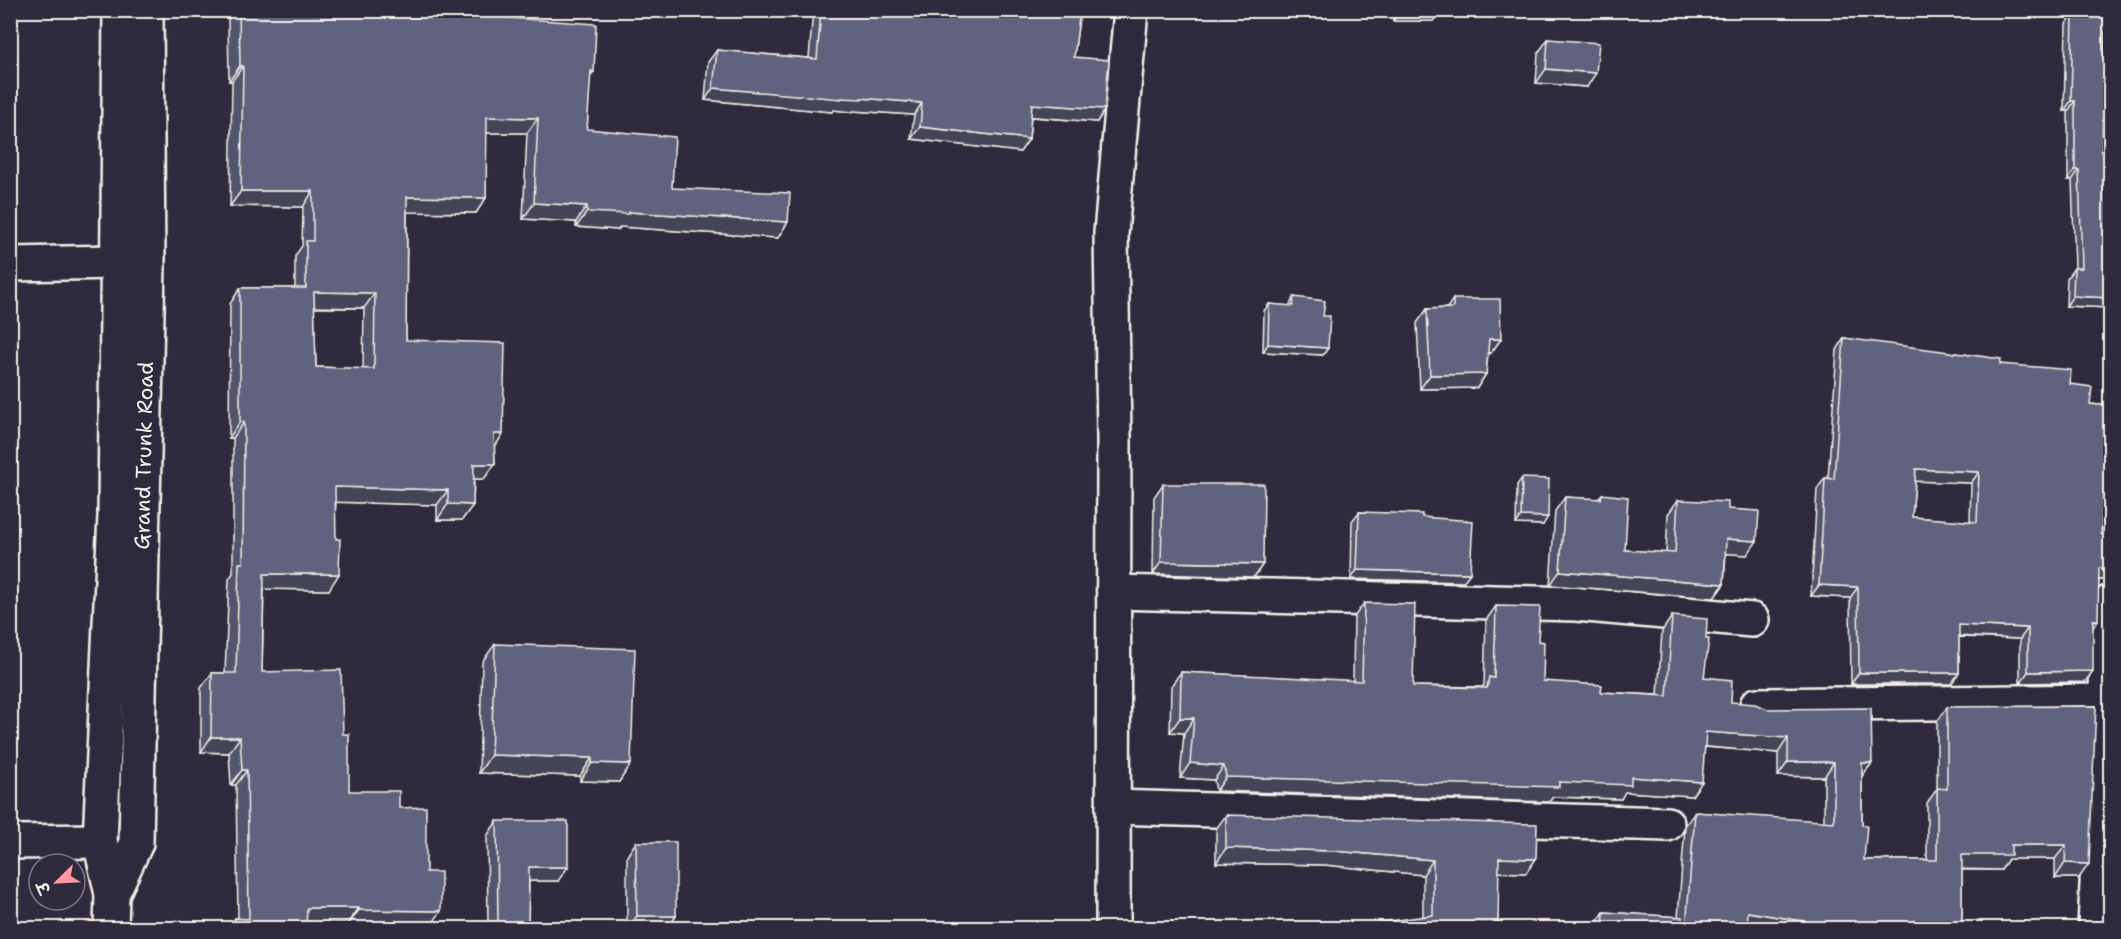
<svg xmlns="http://www.w3.org/2000/svg" width="2121" height="939" font-family="'Shantell Sans','Playpen Sans Deva',sans-serif">
<style>
.lines{fill:none;stroke-linecap:round;stroke-linejoin:round}
.minor-casing{stroke:#f4f1e8;stroke-width:38}
.highway-casing{stroke:#f4f1e8;stroke-width:38}
.minor{stroke:#2f2a3d;stroke-width:33}
.highway{stroke:#2f2a3d;stroke-width:33}
.wall{fill:#53546e;stroke:#f4f1e8;stroke-width:1.5;fill-rule:evenodd}
.shaded-wall{fill:#44455a;stroke:#f4f1e8;stroke-width:1.5}
.building{fill:#616280;stroke:#f4f1e8;stroke-width:1.5;fill-rule:evenodd}
.labels{text-anchor:middle;stroke-width:5;stroke-linejoin:round;paint-order:stroke}
.street-label{font-size:21px;fill:#f4f1e8;stroke:#2f2a3d}
</style>
<rect width="100%" height="100%" fill="#2f2a3d"/>
<filter id="ink" filterUnits="userSpaceOnUse"><feTurbulence type="fractalNoise" baseFrequency=".0167" numOctaves="2"/><feDisplacementMap in="SourceGraphic" scale="12" xChannelSelector="R" yChannelSelector="G"/><feConvolveMatrix kernelMatrix="1 2 1 2 8 2 1 2 1" color-interpolation-filters="sRGB"/></filter>
<g filter="url(#ink)">
<g class="lines">
<defs>
<g id="minor">
<polyline points="10,264 119,262"/>
<polyline points="1114,592 1576,604 1752,620"/>
<polyline points="1757,705 2106,701"/>
<polyline points="1113,807 1667,824"/>
<polyline points="10,842 100,841"/>
<polyline points="1113,928 1114,439 1111,233 1131,10"/>
<polyline points="2095,928 2110,602"/>
</g>
<g id="highway">
<path id="s1" d="M112 894 136 843 148 263 146 10"/>
<polyline points="111,928 112,894 100,841 115,515 120,10"/>
</g>
</defs>
<use href="#minor" class="minor-casing"/>
<use href="#highway" class="highway-casing"/>
<use href="#minor" class="minor"/>
<use href="#highway" class="highway"/>
</g>
<g class="wall">
<path d="M230 10H498L497 17 594 72 590 76 587 129 672 188 778 238 620 227 618 230 576 227V222L523 219 527 133H486V198L476 213 407 212 406 340 494 447 495 464 484 479H474L473 505 462 520H437V505L336 502 329 590 264 589 262 672 343 734 349 791 399 808 426 872 431 926 348 925V923L307 924 306 928H228L235 918 238 919 236 785H231L229 753 201 752V688L212 673H225L229 579 233 573V438H229L230 304 240 288H295V256L302 246 303 207 230 206 232 81H229L228 19 230 16ZM314 308H364L363 369 316 367Z"/>
<polygon points="813,10 1080,10 1074,57 1105,109 1097,122 1031,117 1029,139 1020,152 911,139 914,115 853,111 852,112 833,110 832,112 705,100 708,62 717,50 809,58"/>
<polygon points="1393,10 1441,10 1433,21 1393,21"/>
<polygon points="2095,10 2110,10 2105,42 2102,152 2110,308 2066,306 2067,278 2074,268 2075,268 2072,180 2068,180 2068,111 2064,111 2066,24 2073,15 2094,15"/>
<polygon points="1548,39 1587,87 1536,83 1538,53"/>
<polygon points="1294,297 1323,316 1328,348 1323,355 1263,352 1264,311 1269,304 1289,306"/>
<polygon points="1453,299 1501,339 1491,353 1488,353 1486,374 1477,388 1420,389 1417,323 1427,309 1447,308"/>
<path d="M1844 338 2000 364 2070 384 2090 404 2110 406V458H2107L2101 534 2103 580H2099L2085 682 2020 683V639L1959 637V673L1951 684H1851L1850 598 1811 596 1817 489 1825 478 1828 479 1837 350ZM1915 481 1971 483 1970 522 1912 517Z"/>
<polygon points="1522,478 1543,525 1516,524 1517,485"/>
<polygon points="1163,484 1263,564 1254,577 1153,574 1154,497"/>
<polygon points="1602,494 1625,550 1666,553 1668,514 1678,500 1728,509 1747,555 1726,553 1724,584 1714,598 1550,585 1555,511 1565,497 1598,499"/>
<polygon points="1359,512 1422,517 1470,573 1463,582 1351,579 1352,521"/>
<polygon points="1364,603 1413,686 1482,687 1484,685 1486,620 1496,606 1538,641 1543,681 1601,692 1658,695 1662,631 1672,616 1704,677 1731,702 1872,763 1862,776 1862,825 1864,860 1927,860 1927,803 1937,789 1937,722 1947,707 2096,706 2079,878 2055,878 2055,859 2008,859 2001,870 1962,870 1962,925 1995,928 1594,928 1594,926 1604,912 1678,917 1685,826 1695,812 1824,822 1824,777 1778,776 1778,753 1705,747 1692,796 1625,792 1621,799 1553,797 1549,802 1216,791 1214,780 1180,778 1184,733 1170,732 1171,686 1181,672 1353,681 1354,617"/>
<polygon points="495,644 631,764 619,782 580,781 580,776 479,773 482,662"/>
<polygon points="1226,815 1526,873 1498,872 1498,928 1423,916 1423,875 1325,865 1216,863 1216,829"/>
<polygon points="497,821 558,881 529,881 528,928 488,928 487,836"/>
<polygon points="636,842 676,916 668,928 627,928 627,856"/>
</g>
<g class="shaded-wall">
<polygon points="1400,10 1441,10 1433,21 1393,21"/>
<polygon points="2105,32 2110,32 2110,42 2098,42"/>
<polygon points="240,66 243,66 232,81 229,81"/>
<polygon points="1546,69 1596,73 1587,87 1536,83"/>
<polygon points="713,88 841,98 861,98 922,103 914,115 853,111 852,112 833,110 832,112 705,100"/>
<polygon points="2071,101 2075,101 2068,111 2064,111"/>
<polygon points="1032,104 1105,109 1097,122 1023,116"/>
<polygon points="487,117 538,118 527,133 476,133"/>
<polygon points="920,127 1029,139 1020,152 911,139"/>
<polygon points="2075,170 2079,170 2072,180 2068,180"/>
<polygon points="241,191 313,191 303,207 230,206"/>
<polygon points="407,197 486,198 476,213 396,212"/>
<polygon points="534,203 587,206 576,222 523,219"/>
<polygon points="587,212 629,212 788,222 778,238 620,227 618,230 576,227"/>
<polygon points="314,292 375,293 364,308 303,307"/>
<polygon points="2073,296 2110,298 2110,308 2066,306"/>
<polygon points="1489,339 1501,339 1491,353 1479,352"/>
<polygon points="1268,344 1328,348 1323,355 1263,352"/>
<polygon points="1486,374 1477,388 1420,389 1430,375"/>
<polygon points="240,422 244,422 233,438 229,438"/>
<polygon points="494,434 503,434 493,450"/>
<polygon points="2107,446 2110,446 2110,458 2100,457"/>
<polygon points="474,464 495,464 484,479 463,479"/>
<polygon points="1916,469 1979,472 1971,483 1909,481"/>
<polygon points="335,487 448,490 437,505 325,502"/>
<polygon points="448,504 473,505 462,520 437,520"/>
<polygon points="1521,516 1548,517 1543,525 1516,524"/>
<polygon points="1726,539 1757,541 1747,555 1717,553"/>
<polygon points="1161,562 1263,564 1254,577 1153,574"/>
<polygon points="2099,568 2110,569 2110,570 2103,580 2091,579"/>
<polygon points="1357,570 1470,573 1463,582 1351,579"/>
<polygon points="1560,571 1724,584 1714,598 1550,585"/>
<polygon points="264,574 339,574 329,590 253,589"/>
<polygon points="1819,585 1858,587 1850,598 1811,596"/>
<polygon points="2093,620 2098,620 2090,632"/>
<polygon points="1959,625 2028,628 2020,639 1952,636"/>
<polygon points="2093,671 2085,682 2020,683 2028,672"/>
<polygon points="1859,673 1959,673 1951,684 1851,684"/>
<polygon points="1180,718 1194,718 1184,733 1170,732"/>
<polygon points="1706,732 1788,738 1778,753 1696,746"/>
<polygon points="211,737 240,737 229,753 201,752"/>
<polygon points="491,755 592,758 580,776 479,773"/>
<polygon points="1788,762 1834,762 1824,777 1778,776"/>
<polygon points="592,763 631,764 619,782 580,781"/>
<polygon points="1190,763 1224,766 1214,780 1180,778"/>
<polygon points="1862,763 1872,763 1861,777"/>
<polygon points="242,770 247,770 236,785 231,785"/>
<polygon points="1226,777 1559,782 1631,777 1702,782 1692,796 1625,792 1621,799 1553,797 1549,802 1216,791"/>
<polygon points="2011,845 2066,845 2055,859 2008,859 2001,870 1952,869 1962,855"/>
<polygon points="1226,848 1335,851 1433,860 1423,875 1325,865 1216,863"/>
<polygon points="1499,858 1536,859 1526,873 1489,872"/>
<polygon points="2065,863 2089,864 2079,878 2055,878"/>
<polygon points="529,867 568,867 558,881 519,881"/>
<polygon points="307,908 359,908 348,923 297,924"/>
<polygon points="359,910 441,911 431,926 348,925"/>
<polygon points="1748,912 1844,928 1751,928 1738,926"/>
<polygon points="637,916 676,916 668,928 628,928"/>
</g>
<g class="building">
<path d="M239 10H498L497 17 596 24 594 72 591 71 587 129 675 137 672 188 790 193 788 222 629 212V214L587 212V206L534 203 538 118 487 117 486 198 407 197 406 340 505 343 503 434H494L495 464H474L473 505 448 504V490L335 487 336 539H340L339 574H264L262 672 341 670 343 734H349V791H399V808L426 807V872H441V911L359 910V908H307L306 928H234L235 918 249 919 247 770H242L240 737H211L212 673H236L239 563H243L244 422H240V288H306V241H313V191H241L243 66H240ZM314 292 375 293 374 369 316 367Z"/>
<polygon points="821,10 1080,10 1074,57 1109,60 1105,109 1032,104 1029,139 920,127 922,103 861,98 861,99 841,98 841,99 713,88 717,50 817,59"/>
<polygon points="2101,10 2110,10 2110,32 2105,32 2102,152 2110,152 2110,298 2073,296 2074,268 2082,268 2079,170 2075,170 2075,101 2071,101 2073,15 2100,16"/>
<polygon points="1548,39 1599,43 1596,73 1546,69"/>
<polygon points="1294,297 1325,301 1323,316 1330,316 1328,348 1268,344 1269,304 1293,306"/>
<polygon points="1453,299 1500,299 1501,339 1489,339 1486,374 1430,375 1427,309 1453,308"/>
<path d="M1844 338 2001 359 2000 364 2071 370 2070 384 2092 387 2090 404 2110 406V446H2107L2101 534 2110 535V569L2099 568 2098 620H2093V671L2028 672V628L1959 625V673H1859L1858 587 1819 585 1825 478 1834 479ZM1916 469 1979 472 1977 522 1912 517Z"/>
<polygon points="1522,478 1549,479 1548,517 1521,516"/>
<polygon points="1163,484 1264,484 1263,564 1161,562"/>
<polygon points="1602,494 1628,497 1625,550 1675,553 1678,500 1728,502 1728,509 1759,511 1757,541 1726,539 1724,584 1560,571 1565,497 1601,499"/>
<polygon points="1359,512 1422,514 1422,517 1473,521 1470,573 1357,570"/>
<polygon points="1364,603 1415,604 1413,686 1487,688 1489,677 1494,678 1496,606 1540,607 1538,641 1544,642 1543,681 1602,685 1601,692 1667,696 1672,616 1707,619 1706,639 1709,639 1704,677 1732,680 1731,702 1755,704 1767,709 1871,708 1872,763 1862,763 1862,825 1867,825 1864,860 1937,860 1937,788 1947,789 1947,707 2096,706 2089,864 2065,863 2066,845 2011,845 2011,855 1962,855 1962,925 1995,928 1844,928 1748,912 1747,928 1686,928 1695,812 1834,822 1834,762 1788,762 1788,738 1706,732 1702,782 1631,777 1631,785 1559,782 1559,787 1226,777 1224,766 1190,763 1194,718 1180,718 1181,672 1362,681"/>
<polygon points="495,644 635,649 631,764 592,763 592,758 491,755"/>
<polygon points="1226,815 1537,824 1536,859 1499,858 1498,928 1339,928 1433,915 1433,860 1335,851 1226,848"/>
<polygon points="497,821 568,821 568,867 529,867 528,928 498,928"/>
<polygon points="636,842 676,842 676,916 637,916"/>
<polygon points="1604,912 1682,917 1681,928 1603,928"/>
</g>
</g>
<g class="labels">
<g class="street-label">
<text dy="7" stroke="none"><textPath href="#s1" startOffset="444">Grand Trunk Road</textPath></text>
</g>
</g>
<rect width="2121" height="939" fill="none" stroke="#2f2a3d" stroke-width="36"/>
<rect x="18" y="18" width="2085" height="903" fill="none" stroke="#f4f1e8" stroke-width="2" filter="url(#ink)"/>
<g transform="translate(57 882) rotate(246)"><circle r="28" fill="#2f2a3d" stroke="#7e7a81" stroke-width="1.5"/>
<path d="M0-4.5L10 22L0 15L-10 22Z" fill="#ff9aa2"/>
<text y="-9" font-size="16" font-weight="bold" text-anchor="middle" fill="#f4f1e8">उ</text>
</g>
</svg>
